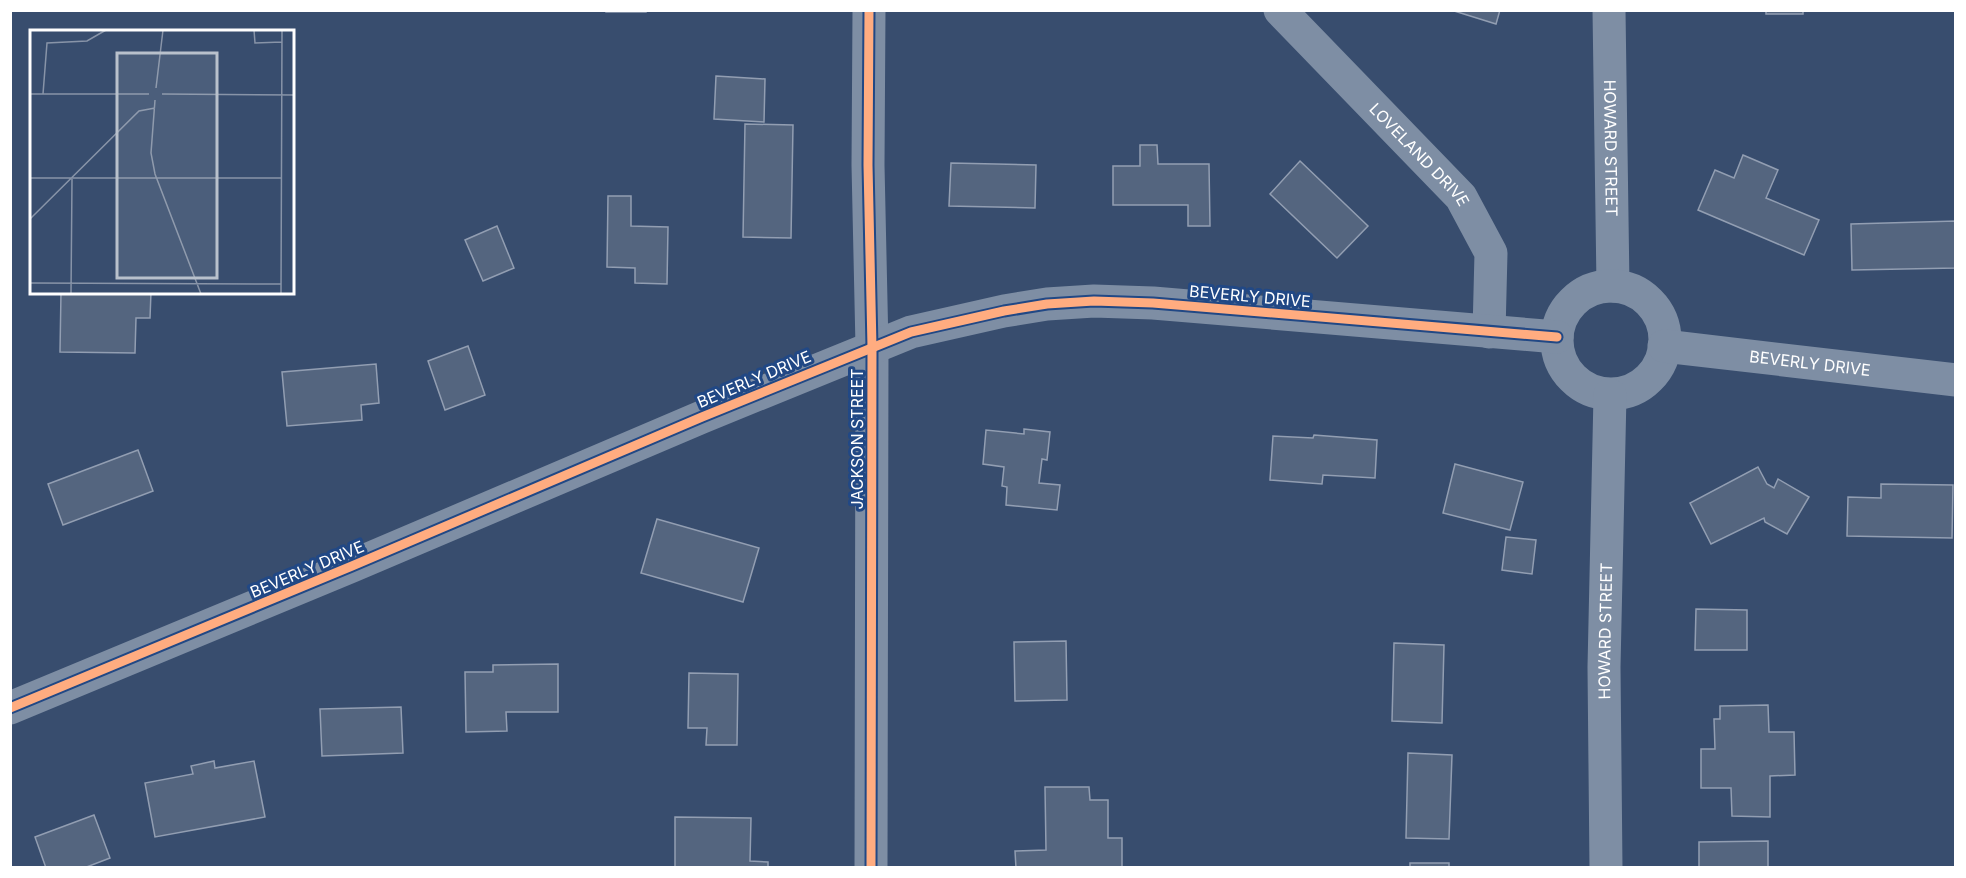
<svg xmlns="http://www.w3.org/2000/svg" width="1966" height="878" font-family="Inter,sans-serif">
<style>
.building{fill:#54657f;stroke:#929eb2;stroke-width:1.5}
.lines{fill:none;stroke-linecap:round;stroke-linejoin:round}
.minor{stroke:#7e8ea4;stroke-width:33}
.cycleway-casing{stroke:#214885;stroke-width:13}
.cycleway{stroke:#ffac80;stroke-width:9}
.labels{text-anchor:middle;stroke-width:6;stroke-linejoin:round;paint-order:stroke}
.street-label{font-size:16px;fill:#fff;stroke:#214885}
.inset-road{fill:none;stroke:#8894a8;stroke-width:1.5}
.view{fill:#b9c1cc;fill-opacity:0.15;stroke:#b9c1cc;stroke-width:3}
.inset-edge{fill:none;stroke:#fff;stroke-width:3}
</style>
<rect width="100%" height="100%" fill="#384d6e"/>
<g class="building">
<rect x="606" y="10" width="40" height="2"/>
<polygon points="1451,10 1500,10 1496,24"/>
<rect x="1766" y="10" width="37" height="4"/>
<polygon points="716,76 765,79 764,122 714,119"/>
<polygon points="745,124 793,125 791,238 743,237"/>
<polygon points="1140,145 1157,145 1158,164 1209,164 1210,226 1188,226 1188,205 1113,205 1113,166 1140,166"/>
<polygon points="1743,155 1778,170 1766,198 1819,220 1804,255 1698,210 1715,170 1734,178"/>
<polygon points="1300,161 1368,226 1337,258 1270,194"/>
<polygon points="951,163 1036,165 1035,208 949,206"/>
<polygon points="608,196 631,196 631,226 668,227 667,284 635,283 635,268 607,267"/>
<polygon points="1956,221 1956,268 1852,270 1851,224"/>
<polygon points="497,226 514,268 483,281 465,240"/>
<polygon points="61,292 151,292 150,318 136,318 135,353 60,352"/>
<polygon points="468,346 485,395 445,410 428,361"/>
<polygon points="376,364 379,403 361,405 362,420 287,426 282,372"/>
<polygon points="1024,429 1050,432 1047,460 1042,459 1039,483 1060,485 1057,510 1006,505 1007,487 1002,486 1004,467 983,464 986,430 1024,434"/>
<polygon points="1314,435 1377,440 1375,478 1323,475 1322,484 1270,480 1273,436 1313,438"/>
<polygon points="138,450 153,491 63,525 48,484"/>
<polygon points="1455,464 1523,482 1510,530 1443,513"/>
<polygon points="1758,467 1767,484 1774,488 1778,479 1809,497 1787,534 1765,522 1764,518 1711,544 1690,503"/>
<polygon points="1881,484 1953,485 1952,538 1847,536 1848,497 1881,498"/>
<polygon points="657,519 759,548 743,602 641,573"/>
<polygon points="1506,537 1536,540 1532,574 1502,570"/>
<polygon points="1696,609 1747,610 1747,650 1695,650"/>
<polygon points="1066,641 1067,700 1015,701 1014,642"/>
<polygon points="1394,643 1444,645 1442,723 1392,721"/>
<polygon points="558,664 558,712 506,712 507,731 466,732 465,672 493,672 493,665"/>
<polygon points="689,673 738,674 737,745 706,745 707,728 688,728"/>
<polygon points="1768,705 1769,732 1794,732 1795,775 1770,776 1770,817 1732,816 1731,788 1701,788 1701,749 1715,749 1714,719 1720,719 1720,706"/>
<polygon points="401,707 403,753 322,756 320,709"/>
<polygon points="1408,753 1452,755 1449,839 1406,838"/>
<polygon points="214,761 215,768 254,761 265,817 155,837 145,783 193,774 191,766"/>
<polygon points="1045,787 1089,787 1090,800 1108,800 1108,838 1122,838 1122,868 1016,868 1015,851 1046,850"/>
<polygon points="94,815 110,858 84,868 46,868 35,837"/>
<polygon points="675,817 751,818 750,861 768,862 768,868 675,868"/>
<polygon points="1768,841 1768,868 1699,868 1699,842"/>
<rect x="1410" y="863" width="39" height="5"/>
</g>
<g class="lines">
<g class="minor">
<polyline points="869,10 868,165 872,347 871,868"/>
<path id="s1" d="M1280 10 1461 197 1491 253 1489 332"/>
<path id="s2" d="M1609 10 1613 286"/>
<circle cx="1611" cy="340" r="54"/>
<path id="s3" d="M1664 346 1956 380"/>
<polyline points="10,708 352,566 702,417 911,332 1004,311 1047,304 1094,301 1153,303 1557,337"/>
<path id="s4" d="M1606 868 1604 667 1610 395"/>
</g>
<defs>
<g id="cycleway">
<polyline points="869,10 868,165 872,347 871,868"/>
<polyline points="10,708 352,566 702,417 911,332 1004,311 1047,304 1094,301 1153,303 1557,337"/>
</g>
</defs>
<use href="#cycleway" class="cycleway-casing"/>
<use href="#cycleway" class="cycleway"/>
</g>
<g class="labels">
<g class="street-label">
<text dy="6" stroke="none"><textPath href="#s2" startOffset="138">HOWARD STREET</textPath></text>
<text dy="6" stroke="none"><textPath href="#s1" startOffset="201">LOVELAND DRIVE</textPath></text>
<text transform="translate(1250 296) rotate(5)" y="6">BEVERLY DRIVE</text>
<text dy="6" stroke="none"><textPath href="#s3" startOffset="147">BEVERLY DRIVE</textPath></text>
<text transform="translate(754 379) rotate(-23)" y="6">BEVERLY DRIVE</text>
<text transform="translate(857 439) rotate(-90)" y="6">JACKSON STREET</text>
<text transform="translate(307 569) rotate(-23)" y="6">BEVERLY DRIVE</text>
<text dy="6" stroke="none"><textPath href="#s4" startOffset="237">HOWARD STREET</textPath></text>
</g>
</g>
<g transform="translate(30 30)">
<rect width="264" height="264" fill="#384d6e"/>
<path class="inset-road" d="M125 0H149M224 0 225 13 252 12M126 58 133 0M0 64H119M13 64 17 13 57 11 76 0M132 64 264 65M125 70 121 123 125 144 171 264M0 148H251M0 189 109 81 125 78M0 253 251 254M41 264 42 149M251 264 252 0"/>
<path class="view" d="M87 23H187V248H87Z"/>
<rect width="264" height="264" class="inset-edge"/>
</g>
<rect width="1966" height="878" fill="none" stroke="#ffffff" stroke-width="24"/>
</svg>
